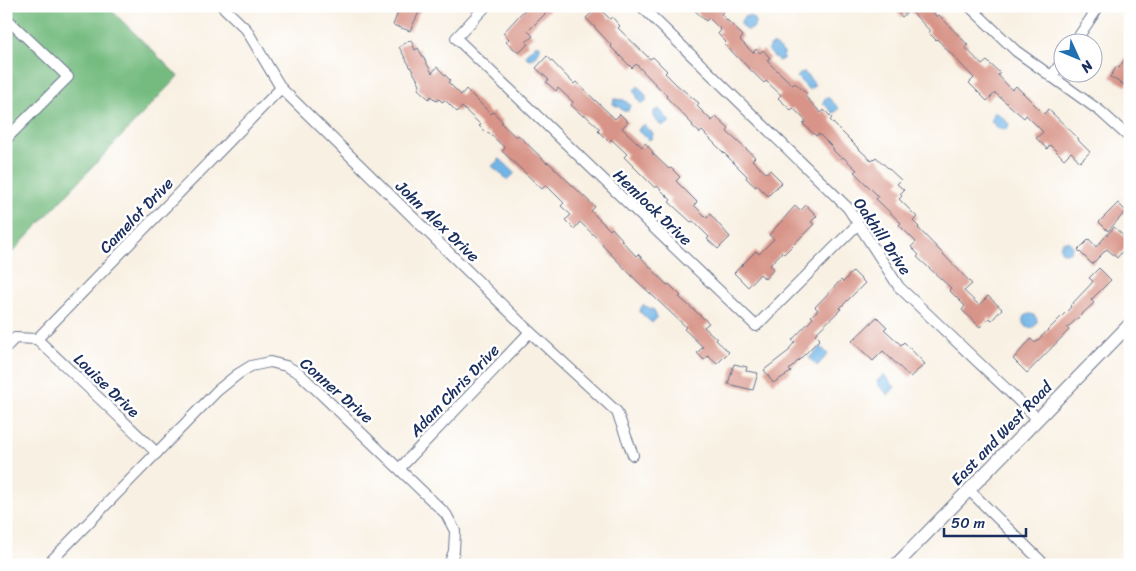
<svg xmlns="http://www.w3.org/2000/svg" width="1136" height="571" font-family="Sriracha,sans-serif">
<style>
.forest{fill:#74bb7f;stroke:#48756e}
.water{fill:#71b5e7;stroke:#4672a2}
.building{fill:#d89488}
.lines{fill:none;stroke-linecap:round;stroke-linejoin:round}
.minor-casing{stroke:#68738c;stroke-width:12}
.tertiary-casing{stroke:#68738c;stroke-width:14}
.minor{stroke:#fff;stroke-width:10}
.tertiary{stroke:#fff;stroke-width:12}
.labels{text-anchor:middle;stroke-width:5;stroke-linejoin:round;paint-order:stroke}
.street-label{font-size:16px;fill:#1b2f5e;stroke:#fff}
</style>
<rect width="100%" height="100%" fill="#fff"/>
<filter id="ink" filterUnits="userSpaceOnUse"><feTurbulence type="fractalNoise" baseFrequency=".02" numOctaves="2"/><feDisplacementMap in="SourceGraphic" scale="10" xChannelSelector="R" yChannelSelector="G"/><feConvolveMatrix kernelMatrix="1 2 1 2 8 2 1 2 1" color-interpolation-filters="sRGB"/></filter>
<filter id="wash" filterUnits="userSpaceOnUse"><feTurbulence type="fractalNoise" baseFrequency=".0096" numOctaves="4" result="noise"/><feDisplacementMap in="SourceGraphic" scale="20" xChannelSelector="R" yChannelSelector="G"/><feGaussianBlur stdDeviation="1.12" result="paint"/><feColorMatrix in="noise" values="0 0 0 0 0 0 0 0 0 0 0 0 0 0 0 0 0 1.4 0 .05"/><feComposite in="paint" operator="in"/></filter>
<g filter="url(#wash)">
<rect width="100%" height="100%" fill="#f8f0e2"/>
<polygon class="forest" points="6,6 107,6 178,76 6,259"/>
<g class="water">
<circle cx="748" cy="23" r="7"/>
<path d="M535 45H540C540 52 538 55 532 59L527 58 526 54Z"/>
<polygon points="772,45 775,45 784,53 783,59 778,61 768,50 769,47"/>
<polygon points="804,72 814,83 814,86 809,90 797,77 801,73"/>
<polygon points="638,86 646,96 646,102 640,103 634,90"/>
<polygon points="825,98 829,98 839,108 837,111 833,113 823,103"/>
<polygon points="614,99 624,100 630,105 628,111 623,111 619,107 613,104"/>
<polygon points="659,109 670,122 665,125 660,125 654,117 654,111"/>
<path d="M993 113C999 112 1005 120 1009 124L1007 129C999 132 996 126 991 121Z"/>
<polygon points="643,125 647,127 653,133 652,138 649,140 638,131 640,127"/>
<polygon points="500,159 515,173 508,180 492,166"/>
<circle cx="1066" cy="247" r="6"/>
<polygon points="643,305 654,310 657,318 652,323 640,312 641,308"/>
<circle cx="1030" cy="321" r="7"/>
<polygon points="821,347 828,354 817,366 810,359 810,357"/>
<polygon points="884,375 895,387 888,395 879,386 877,381"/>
</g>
<g id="blocks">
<g class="building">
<polygon points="403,6 422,6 410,31 393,25 399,10 401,10"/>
<polygon points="528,6 553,6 528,31 533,36 526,42 528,44 519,53 506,42 509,39 503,33"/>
<polygon points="690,6 728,6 721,14 743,36 740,40 753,53 756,49 760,53 763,50 770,58 767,60 769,63 793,85 795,83 807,94 805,96 821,113 824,110 832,118 830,120 860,150 872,161 876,157 901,180 897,184 904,190 900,194 902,196 899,199 917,217 913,221 919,227 918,228 972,284 964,291 979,305 988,296 1002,309 992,320 989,318 980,327 962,310 965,306 949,290 951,288 917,257 919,255 911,247 916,242 899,225 901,223 876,199 878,196 854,172 857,170 843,157 841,158 833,150 834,149 819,134 816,136 803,124 806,121 793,108 791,110 778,98 781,95 766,81 764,83 724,44 726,42 718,34 721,30 709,18 706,21"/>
<polygon points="901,6 927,6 937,17 939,15 968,45 965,47 982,65 987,61 1000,73 998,75 1012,90 1016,86 1044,114 1048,109 1079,139 1078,140 1090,152 1080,162 1071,152 1064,159 1050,145 1047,149 1036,138 1043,132 1026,115 1024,118 995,93 987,101 969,83 974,78 937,39 936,40 929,33 930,31 910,10 902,17 896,11"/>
<polygon points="598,7 610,19 612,17 620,26 618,28 650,59 653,57 667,71 665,73 677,85 699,103 697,106 712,121 716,117 729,129 727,132 755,157 752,160 766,173 770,170 782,182 768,196 757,185 756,187 750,182 746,178 747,176 702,131 700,133 692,126 693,125 666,97 667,96 636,64 632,68 611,47 612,46 586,18"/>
<polygon points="411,40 415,50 418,48 432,73 437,67 450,80 448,82 461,95 466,89 491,114 493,112 503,122 501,123 516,137 518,135 547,163 548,162 595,207 591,211 610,230 612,228 622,239 621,240 636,256 638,254 667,285 669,284 681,296 679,297 709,323 704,327 717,339 716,340 729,352 717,364 708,356 704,360 697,353 703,347 684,329 686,327 637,281 602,245 603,244 580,222 574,229 565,220 571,215 561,206 564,203 546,185 542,189 502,151 505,148 488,132 487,134 479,126 481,125 462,107 457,112 445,100 442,102 439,99 436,101 431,96 429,99 418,89 420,84 399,47"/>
<polygon points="1130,51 1130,81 1126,86 1110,77 1117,66 1119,68"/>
<polygon points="547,56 574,84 576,82 615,119 620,114 628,122 622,128 642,147 645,143 653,152 652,153 669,169 671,168 680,177 676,181 697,202 694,205 707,218 710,214 730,237 718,249 707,239 709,237 693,221 691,222 669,202 671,200 657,186 655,188 624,157 627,154 611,139 609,142 598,131 600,129 585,115 583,116 571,105 573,102 558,88 556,91 546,82 549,80 536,68"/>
<polygon points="1118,203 1126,211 1108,231 1099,222"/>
<polygon points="806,205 817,216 811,222 814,224 784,254 782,252 770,265 774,269 765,279 760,274 748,287 734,273 756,251 759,254 774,239 769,235 795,206 800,211"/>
<polygon points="1114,227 1130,242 1117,258 1107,249 1092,264 1078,250 1089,239 1096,247"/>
<polygon points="1099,268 1111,280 1091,300 1094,303 1067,328 1069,330 1027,373 1013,359 1031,339 1035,343 1071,307 1070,306 1091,284 1093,281 1089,278"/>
<polygon points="853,271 865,283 840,308 841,309 815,334 820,339 789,370 791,372 773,383 764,370 790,350 789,349 795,342 792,340 813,318 811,316 818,310 815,307 841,280 843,282"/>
<polygon points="877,317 887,327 884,329 901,345 904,342 925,364 910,377 883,351 873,361 852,341"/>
<polygon points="734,364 747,367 746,371 758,373 753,390 728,384"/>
</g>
</g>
</g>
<g filter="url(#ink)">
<use href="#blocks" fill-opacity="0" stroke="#68738c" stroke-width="1"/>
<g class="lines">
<defs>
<g id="minor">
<polyline points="222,6 246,29 281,88 530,332 617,412 633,455"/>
<polyline points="486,6 456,38 756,326 858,224"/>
<polyline points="641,6 848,208 899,287 1038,419"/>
<polyline points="969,6 1016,51 1100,111 1130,138"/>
<polyline points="6,18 68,77 6,139"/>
<polyline points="1075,42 1099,6"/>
<polyline points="1051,77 1064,59"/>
<polyline points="37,339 157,453"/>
<polyline points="6,347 15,338 37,339 281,88"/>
<polyline points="400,468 530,332"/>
<polyline points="969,490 1045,565"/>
<polyline points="52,560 217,391 238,374 251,366 270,362 286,366 299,373 446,514 455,531 454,551 449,565"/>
</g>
<polyline id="tertiary" points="896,565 1130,324"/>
</defs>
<use href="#minor" class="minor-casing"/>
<use href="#tertiary" class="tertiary-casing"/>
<use href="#minor" class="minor"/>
<use href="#tertiary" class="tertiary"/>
</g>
</g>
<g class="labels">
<g class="street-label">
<text transform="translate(653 207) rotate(44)" y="6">Hemlock Drive</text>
<text transform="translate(136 215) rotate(-46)" y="6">Camelot Drive</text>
<text transform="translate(438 221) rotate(44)" y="6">John Alex Drive</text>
<text transform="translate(883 236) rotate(56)" y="6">Oakhill Drive</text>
<text transform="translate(107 385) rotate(44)" y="6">Louise Drive</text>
<text transform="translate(337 390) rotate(41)" y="6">Conner Drive</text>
<text transform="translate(454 390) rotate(-46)" y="6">Adam Chris Drive</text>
<text transform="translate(1001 433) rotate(-46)" y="6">East and West Road</text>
</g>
</g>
<rect width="1136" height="571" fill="none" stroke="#fff" stroke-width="25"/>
<g transform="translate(1078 58) rotate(134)"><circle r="24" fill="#ffffff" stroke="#a4acbf"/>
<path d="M0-4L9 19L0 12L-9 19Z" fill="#1f6fb2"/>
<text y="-8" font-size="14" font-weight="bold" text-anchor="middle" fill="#1b2f5e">N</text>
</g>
<path d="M944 528v8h82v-8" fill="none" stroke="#1b2f5e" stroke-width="2.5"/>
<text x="951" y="528" font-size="15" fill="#1b2f5e" stroke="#ffffff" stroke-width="4" paint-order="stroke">50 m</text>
</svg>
